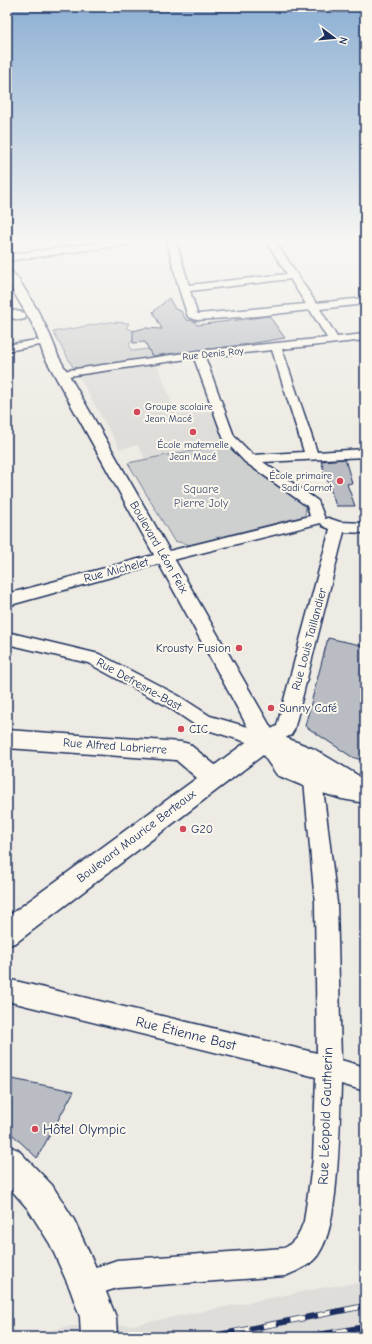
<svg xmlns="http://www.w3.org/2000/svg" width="372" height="1344" font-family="'Comic Neue',sans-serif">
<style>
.built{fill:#deddda}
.green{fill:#cecfcf;stroke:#747f96}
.building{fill:#b9bcc3;stroke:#1b2f5e}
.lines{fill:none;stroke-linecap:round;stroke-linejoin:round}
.minor-casing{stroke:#1b2f5e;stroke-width:3}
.major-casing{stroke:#1b2f5e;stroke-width:3}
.minor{fill:#fbf7ec;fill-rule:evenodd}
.major{fill:#fbf7ec;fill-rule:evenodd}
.rail-casing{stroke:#1b2f5e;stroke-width:6}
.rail{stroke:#fbf7ec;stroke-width:4.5;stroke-dasharray:14;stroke-linecap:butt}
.poi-dot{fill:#d1495b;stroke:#fbf7ec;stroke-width:1.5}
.labels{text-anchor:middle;stroke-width:4;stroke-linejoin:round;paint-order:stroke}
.far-street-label{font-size:10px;fill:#1b2f5e;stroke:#fbf7ec}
.far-poi-label{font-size:10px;fill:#1b2f5e;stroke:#fbf7ec;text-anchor:start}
.park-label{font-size:12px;fill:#48577a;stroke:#fbf7ec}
.street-label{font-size:12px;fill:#1b2f5e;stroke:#fbf7ec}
.poi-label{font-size:12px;fill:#1b2f5e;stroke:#fbf7ec;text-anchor:start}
.near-street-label{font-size:14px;fill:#1b2f5e;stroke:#fbf7ec}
.near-poi-label{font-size:14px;fill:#1b2f5e;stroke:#fbf7ec;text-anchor:start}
</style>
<rect width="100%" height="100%" fill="#eeebe4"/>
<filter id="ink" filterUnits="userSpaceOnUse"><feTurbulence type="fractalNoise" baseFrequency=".025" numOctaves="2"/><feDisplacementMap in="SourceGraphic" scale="8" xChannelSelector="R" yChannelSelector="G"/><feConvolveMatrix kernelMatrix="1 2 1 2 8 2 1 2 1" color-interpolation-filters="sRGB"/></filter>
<g filter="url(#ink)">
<g class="built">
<polygon points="157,364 176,414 211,411 224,443 227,445 145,459 138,445 120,449 79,377 83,374"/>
<polygon points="365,1282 365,1337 17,1337 71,1326 133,1325 326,1287"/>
</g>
<g class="green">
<polygon points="110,322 129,323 126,328 135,331 137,337 129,344 132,351 148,349 153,358 79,369 73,367 53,332"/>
<polygon points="227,445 254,469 306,505 305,516 191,545 174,541 128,463 167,455"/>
</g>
<g class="building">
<polygon points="169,298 175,309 181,311 186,320 194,321 197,325 269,316 285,338 242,345 152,356 145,342 133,343 133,331 145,328 162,329 153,312"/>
<polygon points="345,459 352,483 347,484 355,506 336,506 321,461"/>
<polygon points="328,638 365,646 365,761 352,757 305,726"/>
<polygon points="7,1078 74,1091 37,1158 13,1135 7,1132"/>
</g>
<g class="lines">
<defs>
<g id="minor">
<path d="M167 241H176L189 285 287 274 266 241H275L316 303 365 298V304L320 309 337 337 365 334V340L282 349 317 452 365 449V457L263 462 318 501 325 519 328 518 340 522 365 523V533L344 532 294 730 291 735 266 748 198 727 167 706 88 663 7 644V632L99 654 179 696 210 716 265 732 277 726 330 529 323 526 321 523 165 562 7 606V594L165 552 310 516 307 506 245 462 224 440 194 358 62 377 58 376 56 374 58 372 62 371 198 351 327 338 310 310 257 316 197 320 188 317 179 289ZM290 279 306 304 198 314 197 313 190 291ZM272 350 304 452 253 455 234 436 205 357Z"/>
<polygon points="36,340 41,343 40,345 7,351 7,345"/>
<path d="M313 772 320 774 322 780 337 903 341 1060 365 1067V1091L341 1084C340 1121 339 1157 335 1194 332 1215 330 1237 318 1255 310 1266 297 1271 285 1276L117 1288 86 1298 76 1294 72 1284 76 1274 117 1260 284 1248 288 1246 298 1236 304 1221 313 1159 316 1077 7 1001V979L317 1053 315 903 304 780 306 774Z"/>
</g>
<g id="major">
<polygon points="109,241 137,241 131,244 7,261 7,255"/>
<path d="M7 270 11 271 16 276C33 301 49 328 58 356L274 733 314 749 359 776 362 782 365 783V803L342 799 313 790 277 775 263 755 17 942 7 946V917L197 778 176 760 7 748V730L181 742 189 744 215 765 253 737 179 600 44 356 33 325 7 281Z"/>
<polygon points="7,309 25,313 26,316 25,319 20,320 7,317"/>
<polygon points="7,1145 18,1150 52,1185 74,1220 98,1272 116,1317 117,1337 81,1337 80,1317 70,1289 50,1244 28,1209 7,1185"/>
</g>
</defs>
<use href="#minor" class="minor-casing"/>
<use href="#major" class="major-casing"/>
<use href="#minor" class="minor"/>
<use href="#major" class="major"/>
<defs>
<g id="rail">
<polyline points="208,1337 365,1306"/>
<polyline points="306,1337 365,1327"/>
</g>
</defs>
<use href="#rail" class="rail-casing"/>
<use href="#rail" class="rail"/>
</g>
</g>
<linearGradient id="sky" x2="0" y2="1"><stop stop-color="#8cafd3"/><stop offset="0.56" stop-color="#f7f6f3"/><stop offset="1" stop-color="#f7f6f3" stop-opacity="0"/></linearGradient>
<rect width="372" height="429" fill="url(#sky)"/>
<g class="poi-dot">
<circle cx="137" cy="412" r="4"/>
<circle cx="193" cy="432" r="4"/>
<circle cx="340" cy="481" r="4"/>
<circle cx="239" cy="648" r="4"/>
<circle cx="271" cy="708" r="4"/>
<circle cx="181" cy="729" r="4"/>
<circle cx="183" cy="829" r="4"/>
<circle cx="35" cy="1129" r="4"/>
</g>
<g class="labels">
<g class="far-street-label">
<text transform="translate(213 353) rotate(-6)" y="4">Rue Denis Roy</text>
</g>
<g class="far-poi-label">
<text x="145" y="410">Groupe scolaire<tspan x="145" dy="12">Jean Macé</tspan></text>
<text x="193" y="448" text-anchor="middle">École maternelle<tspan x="193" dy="12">Jean Macé</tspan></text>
<text x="332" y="479" text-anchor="end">École primaire<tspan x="332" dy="12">Sadi Carnot</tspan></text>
</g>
<g class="park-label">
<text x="201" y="493">Square<tspan x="201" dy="14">Pierre Joly</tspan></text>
</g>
<g class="street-label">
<text transform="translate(159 547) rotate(60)" y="4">Boulevard Léon Feix</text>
<text transform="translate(116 570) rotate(-15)" y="4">Rue Michelet</text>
<text transform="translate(309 639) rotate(-75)" y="4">Rue Louis Taillandier</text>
<text transform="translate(139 684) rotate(29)" y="4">Rue Defresne-Bast</text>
<text transform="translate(115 746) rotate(4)" y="4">Rue Alfred Labrierre</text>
<text transform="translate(136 836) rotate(-37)" y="4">Boulevard Maurice Berteaux</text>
</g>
<g class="poi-label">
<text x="231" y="652" text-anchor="end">Krousty Fusion</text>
<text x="279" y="712">Sunny Café</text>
<text x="189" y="733">CIC</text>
<text x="191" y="833">G20</text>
</g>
<g class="near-street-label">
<text transform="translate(186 1033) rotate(14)" y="5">Rue Étienne Bast</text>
<text transform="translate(325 1116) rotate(-88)" y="5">Rue Léopold Gautherin</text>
</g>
<g class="near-poi-label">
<text x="43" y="1134">Hôtel Olympic</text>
</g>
</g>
<rect width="372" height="1344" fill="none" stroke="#fbf7ec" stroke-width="24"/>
<rect x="12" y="12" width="348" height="1320" fill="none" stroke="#1b2f5e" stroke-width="1.5" filter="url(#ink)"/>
<g transform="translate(334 38) rotate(106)" stroke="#fbf7ec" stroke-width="3" paint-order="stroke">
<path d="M0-3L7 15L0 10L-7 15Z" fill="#1b2f5e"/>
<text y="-6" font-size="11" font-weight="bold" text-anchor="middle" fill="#1b2f5e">N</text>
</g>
</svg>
